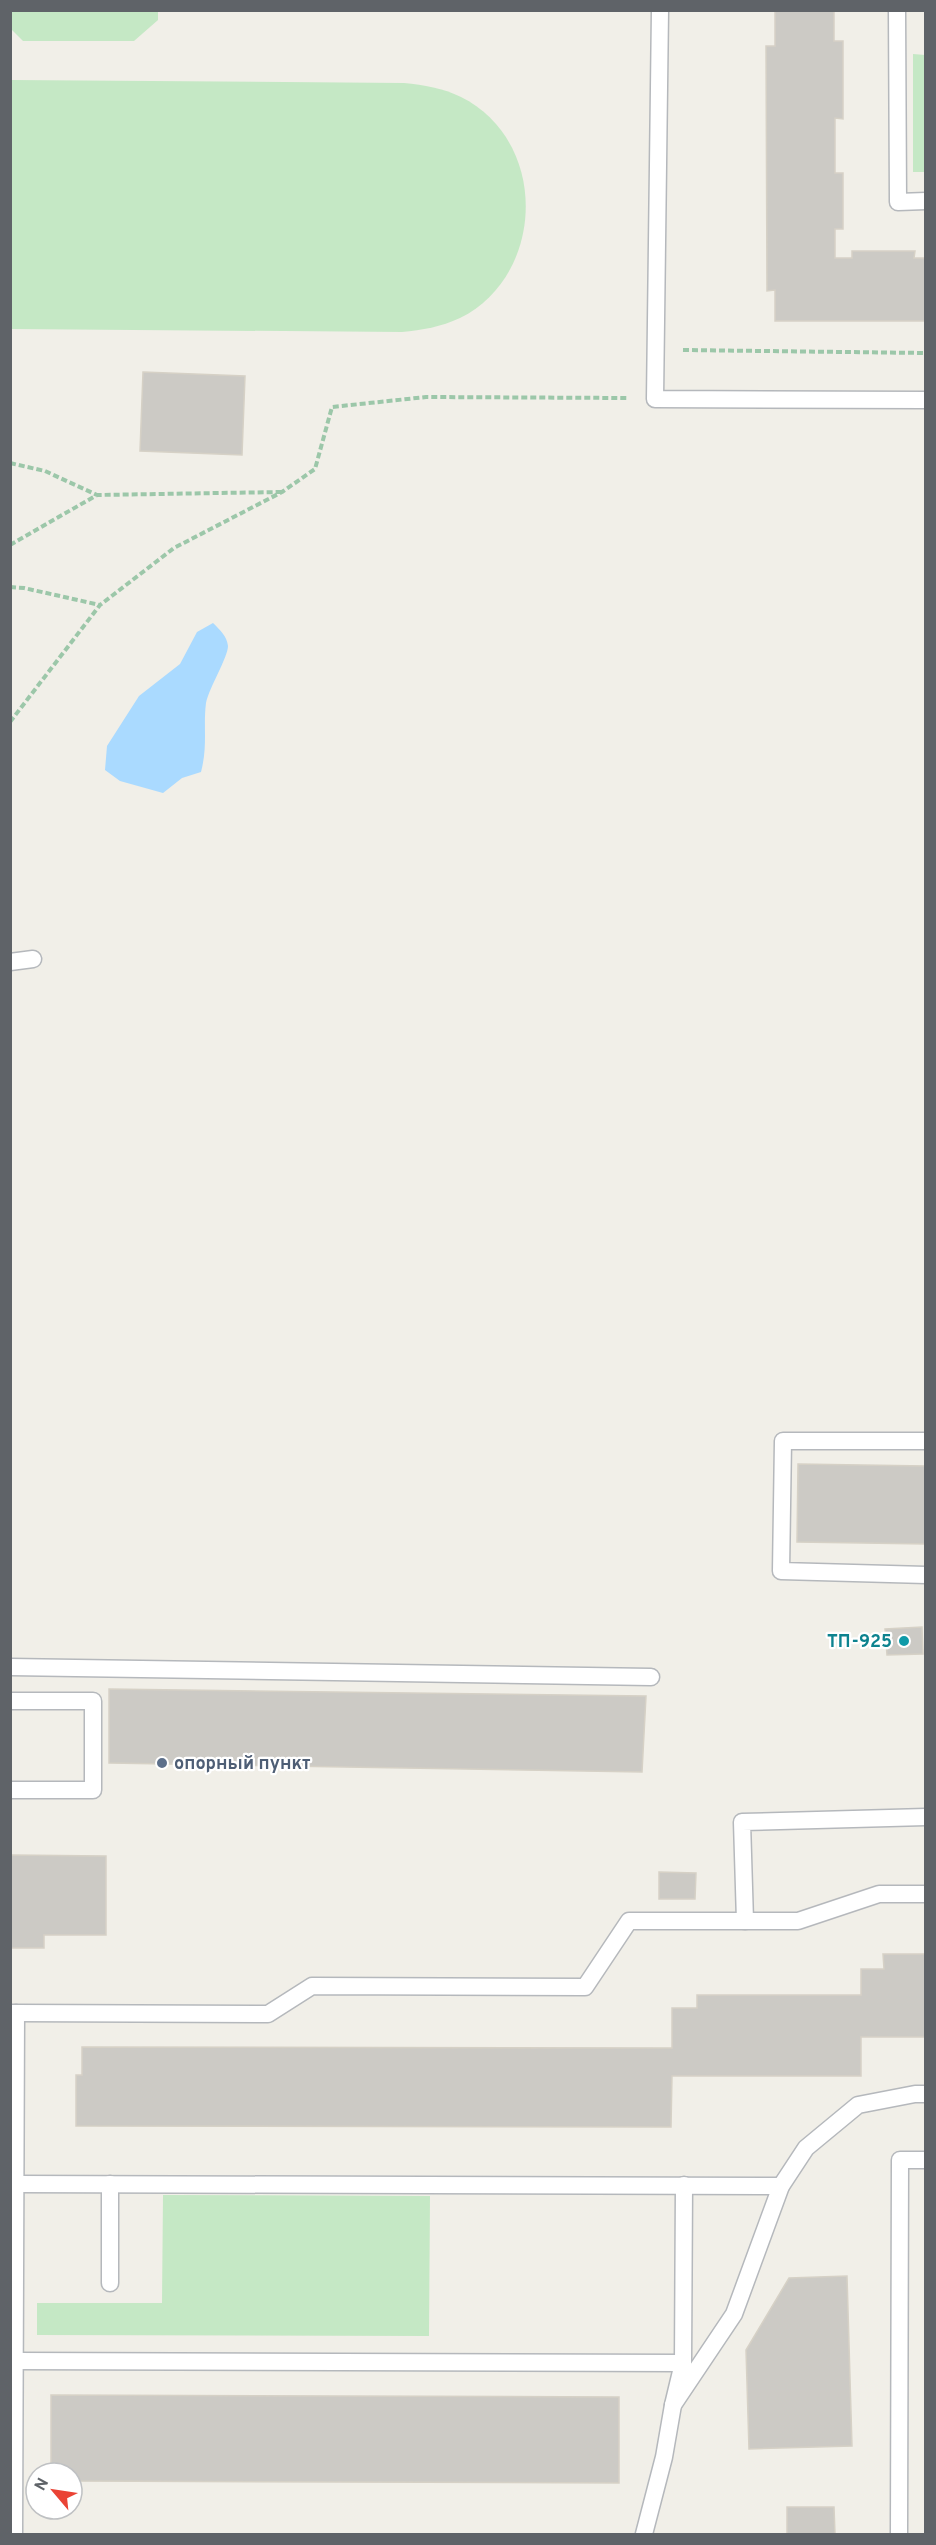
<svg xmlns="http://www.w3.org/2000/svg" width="936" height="2545" font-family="Overpass,sans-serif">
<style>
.green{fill:#c5e8c5}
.water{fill:#aadaff}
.building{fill:#cccac5;stroke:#d6d1c6;stroke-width:1.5}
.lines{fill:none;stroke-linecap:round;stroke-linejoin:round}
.lane-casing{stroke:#b5b8bc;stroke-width:19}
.path{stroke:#9cc7a9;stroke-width:4;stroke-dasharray:6 3;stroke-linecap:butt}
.lane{stroke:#fff;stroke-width:16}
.culture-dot{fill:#0f9aa8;stroke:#fff;stroke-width:2}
.service-dot{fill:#5c6f8a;stroke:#fff;stroke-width:2}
.labels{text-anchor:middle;stroke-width:4.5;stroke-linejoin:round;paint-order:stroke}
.culture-label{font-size:18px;font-weight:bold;fill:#0d838f;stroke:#fff;text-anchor:end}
.service-label{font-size:18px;font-weight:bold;fill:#4e5e75;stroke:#fff;text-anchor:start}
</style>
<rect width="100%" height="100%" fill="#f1efe8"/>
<g class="green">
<polygon points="11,10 158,11 158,20 134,41 23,41 11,29"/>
<polygon points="913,54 925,55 925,172 913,172"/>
<path d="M11 80 404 83C424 85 443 88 461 97 549 141 546 275 460 318 441 327 422 330 402 332L11 329Z"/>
<polygon points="163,2195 430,2196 429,2336 37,2335 37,2303 162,2303"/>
</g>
<path class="water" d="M213 623C220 630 227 636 228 646 228 657 209 688 206 703 203 727 208 745 201 772L182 778 163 793 120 781 105 770 107 746 139 696 180 664 197 632Z"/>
<g class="building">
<polygon points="775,10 834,10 834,41 843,41 843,119 835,118 835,173 843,173 843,229 835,229 835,258 852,258 852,251 915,251 914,258 926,258 926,321 775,321 775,290 767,291 766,46 775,46"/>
<polygon points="143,372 245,376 242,455 140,451"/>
<polygon points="798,1464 926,1466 926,1544 797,1542"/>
<polygon points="922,1627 923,1654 887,1655 885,1629"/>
<polygon points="109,1689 646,1696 642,1772 109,1763"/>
<polygon points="10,1855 106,1856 106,1935 44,1935 44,1948 10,1948"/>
<polygon points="659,1872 696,1873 695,1899 659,1899"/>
<polygon points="883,1954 926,1954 926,2037 861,2037 861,2076 672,2076 671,2127 76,2126 76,2075 82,2075 82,2047 672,2048 672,2008 697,2008 697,1995 861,1995 861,1969 884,1969"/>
<polygon points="847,2276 852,2446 749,2449 746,2350 789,2278"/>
<polygon points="51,2395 619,2397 619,2483 72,2481 72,2473 51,2473"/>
<polygon points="787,2507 834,2507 835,2534 787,2534"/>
</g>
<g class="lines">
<defs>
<g id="lane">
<polyline points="660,10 655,399 926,400"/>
<polyline points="897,10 898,202 926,201"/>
<polyline points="10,962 33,959"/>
<polyline points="926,1441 783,1441 781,1571 926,1575"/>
<polyline points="10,1667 651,1677"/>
<polyline points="10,1701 93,1701 93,1790 10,1790"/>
<polyline points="745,1921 742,1822 926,1817"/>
<polyline points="10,2013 16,2013 14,2534"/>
<polyline points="16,2013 268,2014 312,1986 585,1987 629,1921 798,1921 879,1894 926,1894"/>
<polyline points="16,2184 781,2186"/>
<polyline points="110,2283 110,2184"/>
<polyline points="15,2361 683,2363"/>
<polyline points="673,2405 734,2314 781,2186 806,2148 858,2105 915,2094 926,2094"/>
<polyline points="644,2534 664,2457 673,2405 683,2363 684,2185"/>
<polyline points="899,2534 900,2160 926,2160"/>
</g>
</defs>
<use href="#lane" class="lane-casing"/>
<g class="path">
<polyline points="683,350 926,353"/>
<polyline points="10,463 45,471 97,495"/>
<polyline points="10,545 97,495 281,492"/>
<polyline points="10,587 24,588 100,605"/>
<polyline points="10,722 100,605 174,548 282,492 315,469 332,407 426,397 627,398"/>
</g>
<use href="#lane" class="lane"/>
</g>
<circle class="culture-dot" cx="904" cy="1641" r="6"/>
<circle class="service-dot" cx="162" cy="1763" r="6"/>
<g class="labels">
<g class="culture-label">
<text x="892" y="1647">ТП-925</text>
</g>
<g class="service-label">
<text x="174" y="1769">опорный пункт</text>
</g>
</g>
<rect width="936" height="2545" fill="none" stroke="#5f6368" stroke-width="24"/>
<g transform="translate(54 2491) rotate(299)"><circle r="28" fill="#ffffff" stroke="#bfc1c3" stroke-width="1.5"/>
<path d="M0-4.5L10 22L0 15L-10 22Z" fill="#ea4335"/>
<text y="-9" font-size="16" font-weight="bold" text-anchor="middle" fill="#5f6368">N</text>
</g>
</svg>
